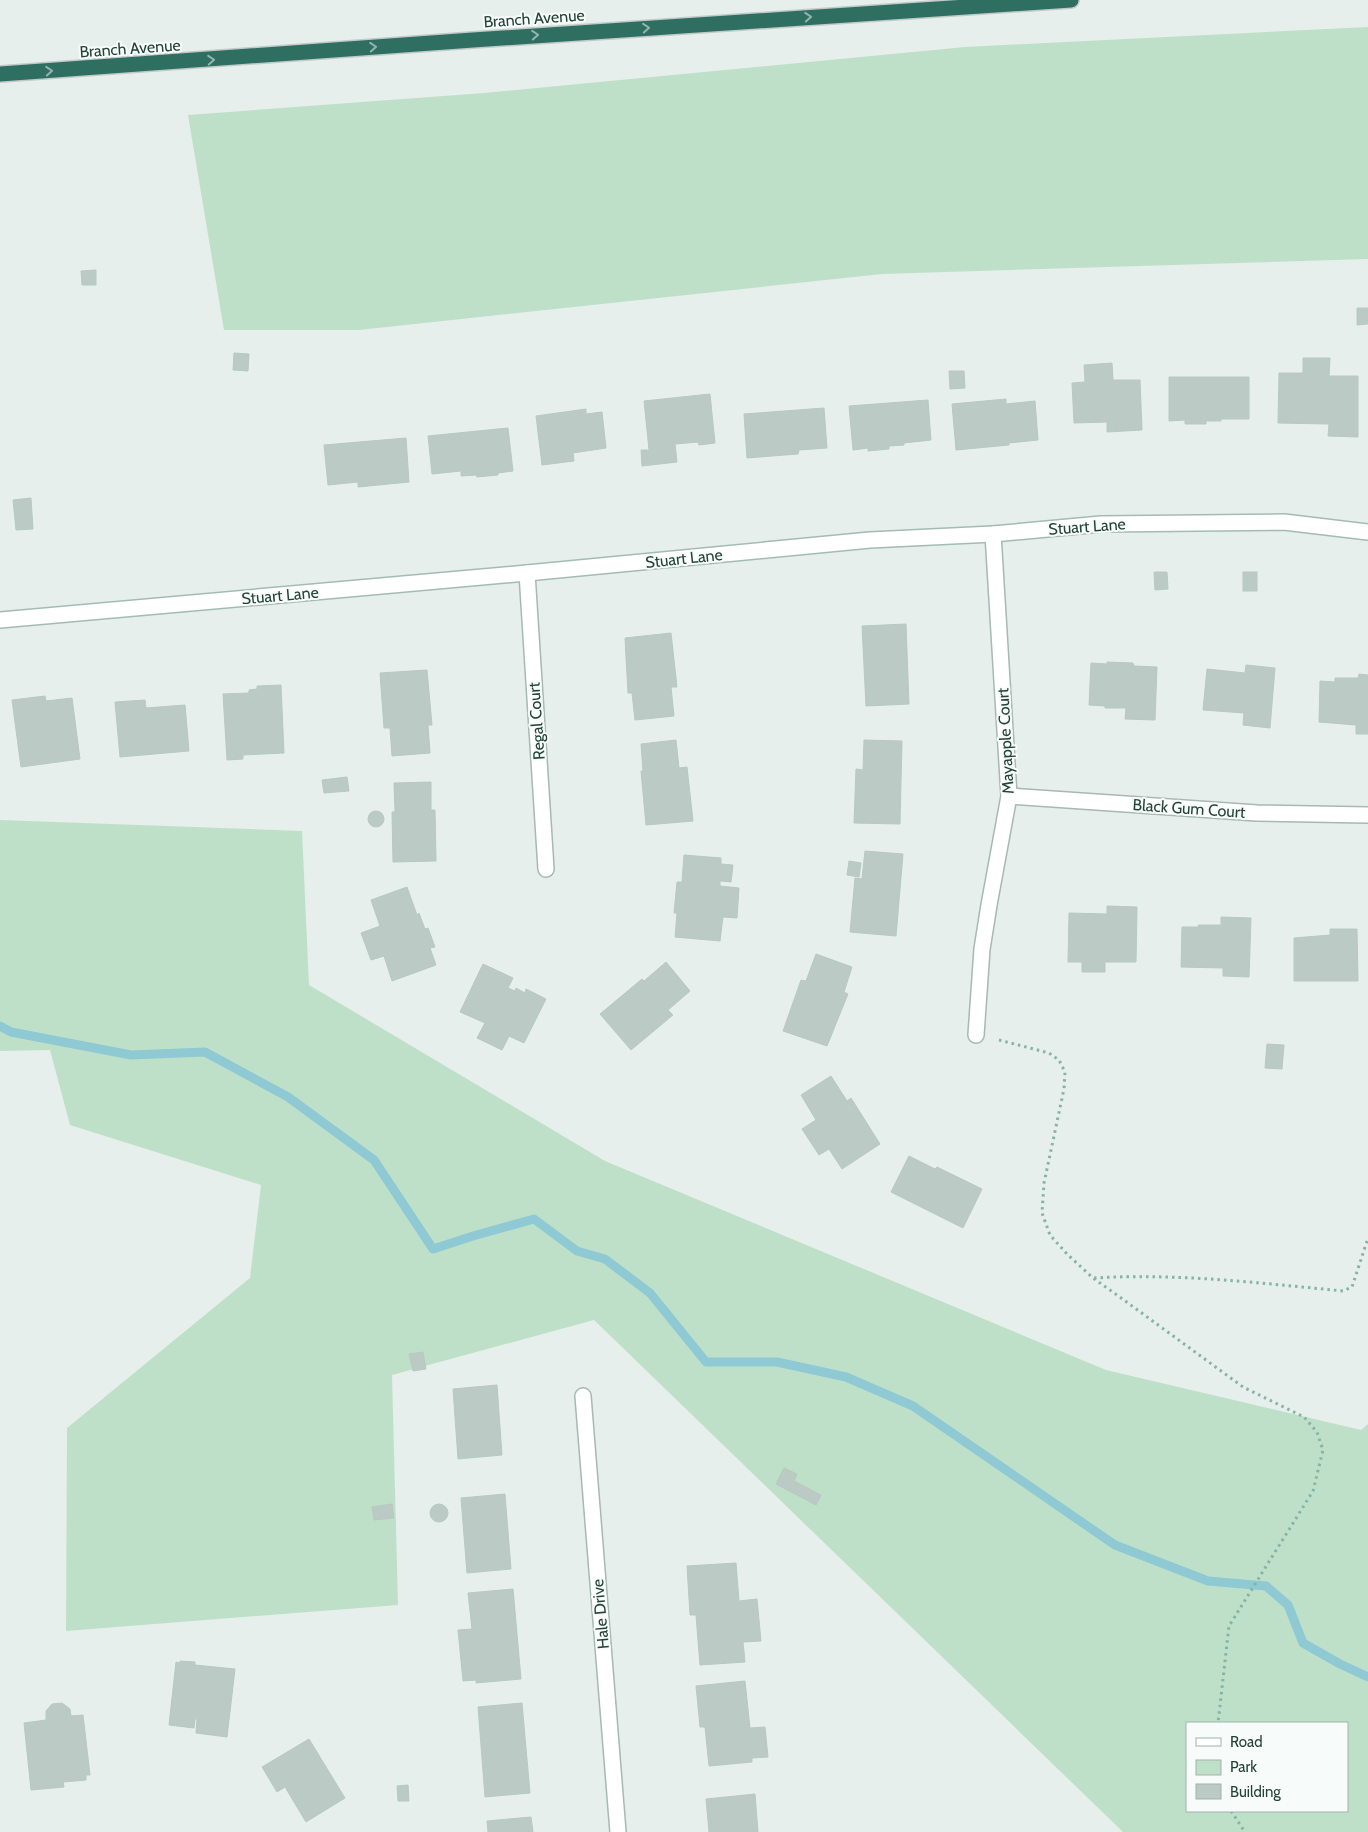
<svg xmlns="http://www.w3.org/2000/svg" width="1368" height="1832" font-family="Cabin,sans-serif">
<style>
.green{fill:#bfe0c8;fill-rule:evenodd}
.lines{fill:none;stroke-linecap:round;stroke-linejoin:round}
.stream{stroke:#8ec9d4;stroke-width:9}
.building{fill:#bbcac4;stroke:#b8c9c2}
.street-casing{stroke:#a8b8b2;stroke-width:18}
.secondary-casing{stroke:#a4bbb3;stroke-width:18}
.highway-casing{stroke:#c2cac8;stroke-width:18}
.path{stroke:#86b3a5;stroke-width:3;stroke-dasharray:2.5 4;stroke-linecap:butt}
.street{stroke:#fff;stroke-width:15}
.secondary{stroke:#fff;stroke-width:15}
.highway{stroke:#2f6f62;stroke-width:15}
.oneway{stroke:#93b5ae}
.labels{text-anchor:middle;stroke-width:4;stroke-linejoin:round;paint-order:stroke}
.street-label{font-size:16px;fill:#24423a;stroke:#f7fbf9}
</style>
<rect width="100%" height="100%" fill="#e6efeb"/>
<g class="green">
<polygon points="1368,27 1368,259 882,274 359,330 224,330 188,115 484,93 965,47"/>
<path d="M0 820 302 831 309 985 605 1161 1106 1370 1361 1430 1368 1424V1832H1123L594 1320 392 1375 398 1605 66 1631 67 1428 250 1278 261 1185 70 1125 50 1050 0 1051ZM1187 1723H1347V1811H1187Z"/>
</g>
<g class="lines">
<polyline class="stream" points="0,1026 11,1032 131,1055 205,1052 288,1097 374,1160 433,1249 473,1236 534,1219 577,1251 605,1259 650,1293 706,1362 777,1362 846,1377 913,1406 1115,1545 1208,1581 1266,1586 1288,1605 1303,1643 1340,1664 1368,1677"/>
</g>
<g class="building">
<polygon points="96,270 96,285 82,285 81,271"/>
<polygon points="1357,308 1368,308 1368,324 1357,325"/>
<polygon points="234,353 249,354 248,371 233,370"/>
<polygon points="1303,358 1330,358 1329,376 1358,376 1358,437 1328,436 1329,424 1278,423 1279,373 1303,373"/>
<polygon points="1112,363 1113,380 1140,380 1142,430 1107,432 1107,422 1074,423 1072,383 1085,382 1084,365"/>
<polygon points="949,371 964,371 965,388 950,389"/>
<polygon points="1169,377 1249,377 1249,419 1221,419 1221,421 1206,421 1206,424 1185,424 1185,420 1169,421"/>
<polygon points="710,394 715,443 699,445 698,442 675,444 677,462 642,466 641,450 649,450 644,401"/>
<polygon points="1006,399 1006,404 1035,401 1038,440 1009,443 1009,445 956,450 952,404"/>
<polygon points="928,400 931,440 904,443 904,445 889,446 889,449 868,451 868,448 853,450 849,406"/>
<polygon points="824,408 827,448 799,450 798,454 747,458 744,414"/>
<polygon points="586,409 586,414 602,412 606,448 573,453 574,461 542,465 536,416"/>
<polygon points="508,428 513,471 498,473 498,475 477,477 476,475 461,476 461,471 432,474 428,436"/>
<polygon points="406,438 409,482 358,487 358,482 328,485 324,445"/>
<polygon points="31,498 33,529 16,530 13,500"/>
<polygon points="1154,572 1167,572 1168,589 1155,590"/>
<rect x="1243" y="572" width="14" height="19"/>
<polygon points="906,624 909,704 866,706 862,626"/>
<polygon points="671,633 677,687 671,687 674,716 635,720 632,693 628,693 625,638"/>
<polygon points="1107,662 1133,663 1134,666 1157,667 1155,720 1125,719 1126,708 1105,708 1105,706 1089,705 1091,663 1107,664"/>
<polygon points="1246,665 1275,668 1270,728 1243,725 1244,713 1203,710 1207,669 1245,673"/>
<polygon points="427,670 432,725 428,725 430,753 392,756 390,728 384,728 380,673"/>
<polygon points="1359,674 1368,675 1368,734 1356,734 1356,725 1319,722 1320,681 1335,682 1335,678 1358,678"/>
<polygon points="281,685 284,753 243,755 243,759 227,760 223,694 249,693 249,690 257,689 257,686"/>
<polygon points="45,696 46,701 72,698 80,759 21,767 12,700"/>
<polygon points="145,700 146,708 185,705 189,751 120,757 115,702"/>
<polygon points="676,740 679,768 687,767 693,821 646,825 641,771 643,771 641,744"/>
<polygon points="864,740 902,741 900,824 854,823 856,769 863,770"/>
<polygon points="347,777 349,791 324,793 322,780"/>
<polygon points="431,782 431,810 435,810 436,861 393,862 392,812 395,812 394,783"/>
<circle cx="376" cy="819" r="8"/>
<polygon points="865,851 903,854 896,936 850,932 855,878 862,879"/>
<polygon points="684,855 721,858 721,864 733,865 731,882 720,881 720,886 739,888 737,918 723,917 720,941 675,937 677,913 674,913 677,882 682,882"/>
<polygon points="849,861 861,863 859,877 847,875"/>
<polygon points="407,887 417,915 419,913 425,929 428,928 435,947 430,948 436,965 392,981 384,956 371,960 361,933 380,926 371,900"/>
<polygon points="1107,906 1137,907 1136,962 1105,962 1105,972 1082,972 1082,962 1068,962 1069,913 1107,914"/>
<polygon points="1221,917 1251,918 1249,977 1223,976 1223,968 1181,967 1182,927 1199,927 1198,925 1221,925"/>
<polygon points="1330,929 1357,929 1358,981 1294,981 1294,938 1330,935"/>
<polygon points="816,954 852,967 844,992 848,994 827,1046 783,1031 801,980 806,981"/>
<polygon points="666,962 690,991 668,1010 673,1015 631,1050 600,1014 642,979 644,981"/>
<polygon points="483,964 513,978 508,988 515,991 516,988 525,993 526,989 546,999 524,1043 509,1036 502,1050 477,1038 485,1023 460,1012"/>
<polygon points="1267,1044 1284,1045 1282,1069 1265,1068"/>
<polygon points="831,1076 847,1101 851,1098 880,1144 842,1169 829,1149 819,1155 802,1129 816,1120 801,1095"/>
<polygon points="909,1156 935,1169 937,1167 982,1189 963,1228 891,1192"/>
<polygon points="423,1352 426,1369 413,1371 409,1354"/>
<polygon points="497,1385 502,1455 458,1459 453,1389"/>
<polygon points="784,1468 797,1474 794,1481 821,1495 816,1505 776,1484"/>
<polygon points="505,1494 511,1569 467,1573 461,1498"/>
<circle cx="439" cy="1513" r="9"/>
<polygon points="392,1504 394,1518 374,1520 372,1507"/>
<polygon points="736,1563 739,1601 757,1599 761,1641 743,1642 745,1662 700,1665 696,1615 690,1615 687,1566"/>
<polygon points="513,1589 521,1679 476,1683 476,1680 463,1681 458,1630 472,1629 468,1593"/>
<polygon points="180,1661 195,1662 195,1665 235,1669 227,1737 196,1733 197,1719 195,1719 194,1728 169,1725 176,1662 180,1663"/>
<polygon points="745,1681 750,1728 765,1727 768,1757 752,1758 752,1762 709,1766 705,1727 700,1727 696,1686"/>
<polygon points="62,1703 70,1709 71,1716 83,1715 90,1775 86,1775 86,1780 63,1782 64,1787 31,1790 24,1723 46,1720 46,1711 52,1704"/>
<polygon points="522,1703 530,1793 485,1797 478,1707"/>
<polygon points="309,1739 345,1798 306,1822 285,1787 277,1792 262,1767"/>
<polygon points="408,1785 409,1801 398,1801 397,1786"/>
<polygon points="755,1794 758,1832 709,1832 706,1799"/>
<polygon points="531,1817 533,1832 488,1832 487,1821"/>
</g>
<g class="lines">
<defs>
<g id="street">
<polyline points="527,573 546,869"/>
<polyline points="1009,796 1257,813 1368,815"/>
<polyline points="976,1035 982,949 989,905 1009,796 993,534"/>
<polyline points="583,1396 618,1832"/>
</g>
<polyline id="secondary" points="0,620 527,573 870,540 993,534 1101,524 1284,522 1368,532"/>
<polyline id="highway" points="0,74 473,40 1071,0"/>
</defs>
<use href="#street" class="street-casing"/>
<use href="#secondary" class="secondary-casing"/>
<use href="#highway" class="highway-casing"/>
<g class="path">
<polyline points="999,1040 1049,1053 1059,1060 1065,1072 1064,1089 1044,1183 1042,1213 1050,1235 1067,1254 1093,1278 1117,1295 1243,1387 1304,1417 1317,1432 1323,1450 1313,1491 1229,1626 1218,1723"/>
<path d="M1094 1278C1178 1273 1259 1283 1343 1291L1352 1287 1368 1238"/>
<polyline points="1231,1811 1245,1832"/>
</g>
<use href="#street" class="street"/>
<use href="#secondary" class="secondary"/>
<use href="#highway" class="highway"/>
</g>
<defs><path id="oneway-chevron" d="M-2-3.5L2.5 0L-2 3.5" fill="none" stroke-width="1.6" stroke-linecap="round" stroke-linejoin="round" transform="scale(1.25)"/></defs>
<g class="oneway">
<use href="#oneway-chevron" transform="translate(808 17) rotate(-4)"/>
<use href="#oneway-chevron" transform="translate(646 28) rotate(-4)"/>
<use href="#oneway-chevron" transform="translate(535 35) rotate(-4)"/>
<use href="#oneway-chevron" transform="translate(373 47) rotate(-4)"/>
<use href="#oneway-chevron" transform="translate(211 60) rotate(-4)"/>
<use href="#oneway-chevron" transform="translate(49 71) rotate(-4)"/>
</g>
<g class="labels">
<g class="street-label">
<text transform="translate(534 18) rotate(-4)" y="6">Branch Avenue</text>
<text transform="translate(130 48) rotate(-4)" y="6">Branch Avenue</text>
<text transform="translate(1087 526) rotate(-4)" y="6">Stuart Lane</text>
<text transform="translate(684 558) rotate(-6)" y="6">Stuart Lane</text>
<text transform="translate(280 595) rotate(-5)" y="6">Stuart Lane</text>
<text transform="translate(536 721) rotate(-94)" y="6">Regal Court</text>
<text transform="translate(1005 741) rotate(-93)" y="6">Mayapple Court</text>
<text transform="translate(1189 808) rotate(4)" y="6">Black Gum Court</text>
<text transform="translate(600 1614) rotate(-95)" y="6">Hale Drive</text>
</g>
</g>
<rect x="1186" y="1722" width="162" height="90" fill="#f7fbf9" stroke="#a3b1ad"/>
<rect x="1196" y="1738" width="25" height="8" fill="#ffffff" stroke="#a3b1ad"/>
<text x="1230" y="1747" font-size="15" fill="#24423a">Road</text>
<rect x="1196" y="1760" width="25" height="15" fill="#bfe0c8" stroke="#a3b1ad"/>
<text x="1230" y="1772" font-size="15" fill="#24423a">Park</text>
<rect x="1196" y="1784" width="25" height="15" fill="#bbcac4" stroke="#a3b1ad"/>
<text x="1230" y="1797" font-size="15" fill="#24423a">Building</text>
</svg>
